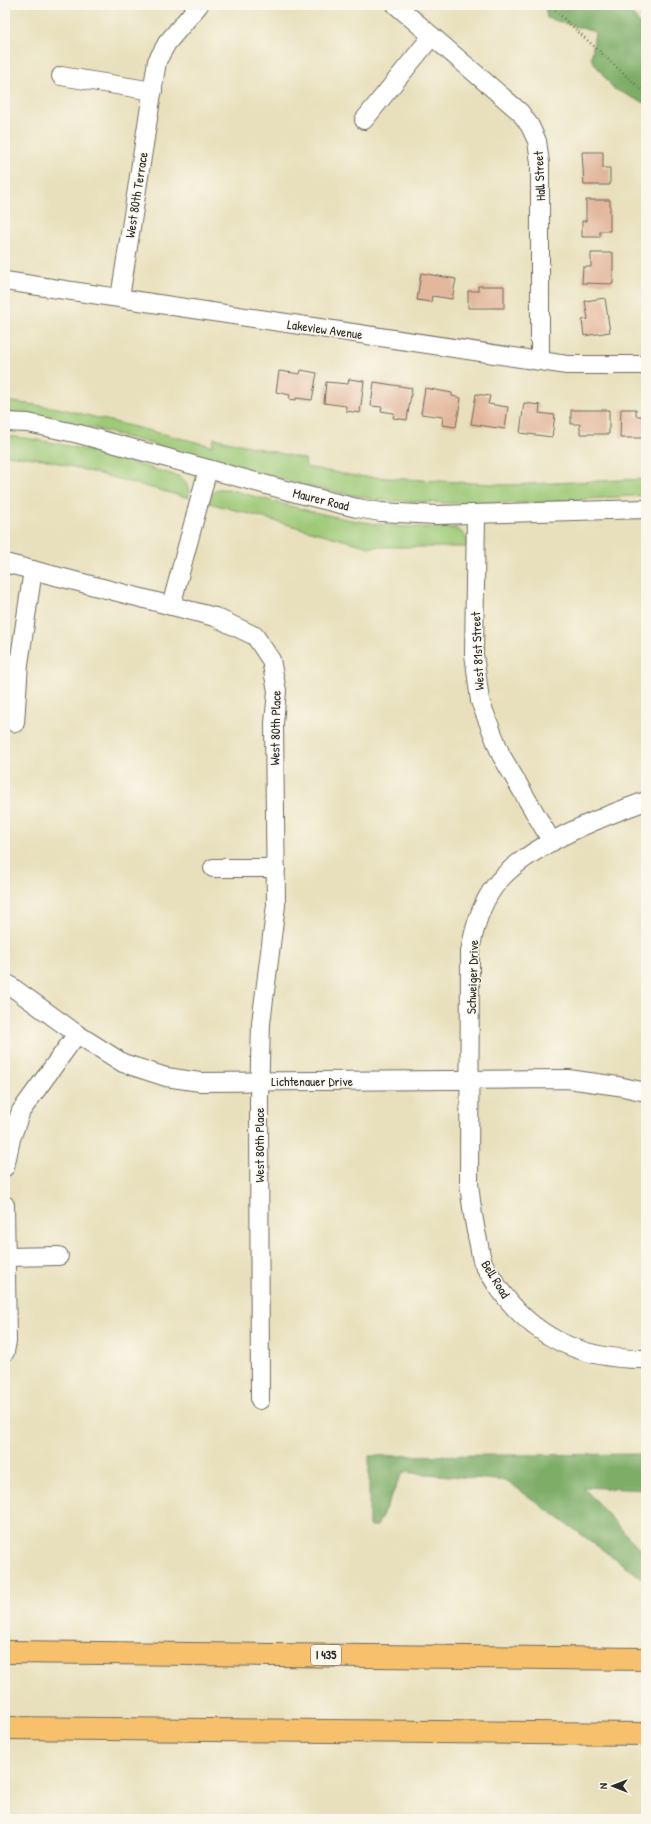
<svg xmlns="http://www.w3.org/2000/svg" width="651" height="1824" font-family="'Patrick Hand',sans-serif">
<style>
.green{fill:#9ec977;stroke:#647a51}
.forest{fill:#7ead68;stroke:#546c4a}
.building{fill:#e3b79c}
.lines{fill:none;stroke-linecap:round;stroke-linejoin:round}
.minor-casing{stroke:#6d6a5e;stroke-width:20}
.highway-casing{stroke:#6d6a5e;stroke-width:24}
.path{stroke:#6d6a5e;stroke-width:2.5;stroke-dasharray:1 3;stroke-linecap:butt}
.minor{stroke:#fff;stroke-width:18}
.highway{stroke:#f7c06c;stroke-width:22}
.labels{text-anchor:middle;stroke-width:3;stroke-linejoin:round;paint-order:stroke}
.shield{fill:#fbf7ec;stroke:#696865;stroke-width:1}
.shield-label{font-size:12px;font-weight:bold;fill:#2b2b2b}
.street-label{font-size:13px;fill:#2b2b2b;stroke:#fbf7ec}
</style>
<rect width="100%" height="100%" fill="#fbf7ec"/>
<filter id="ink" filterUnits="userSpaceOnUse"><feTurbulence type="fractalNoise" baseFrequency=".025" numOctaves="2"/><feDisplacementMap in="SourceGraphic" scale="8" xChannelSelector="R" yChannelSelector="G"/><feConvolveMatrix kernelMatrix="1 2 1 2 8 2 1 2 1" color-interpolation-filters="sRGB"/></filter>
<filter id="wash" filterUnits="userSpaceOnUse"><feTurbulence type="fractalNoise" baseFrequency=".012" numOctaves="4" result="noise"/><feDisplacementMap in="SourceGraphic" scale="16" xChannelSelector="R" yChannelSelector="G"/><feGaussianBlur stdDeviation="0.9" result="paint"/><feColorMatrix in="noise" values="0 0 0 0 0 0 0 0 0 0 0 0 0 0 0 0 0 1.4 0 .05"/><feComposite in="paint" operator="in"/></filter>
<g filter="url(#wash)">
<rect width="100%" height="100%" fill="#e8e0bc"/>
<g class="green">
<polygon points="5,401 58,408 212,446 214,438 305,459 306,467 355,476 506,485 646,479 646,495 532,503 447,503 378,500 315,488 70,422 5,412"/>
<path d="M5 436C64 441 121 460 178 476 187 482 189 487 189 498L43 459 5 455Z"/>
<path d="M218 489H228C283 504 338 521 395 526 414 528 434 527 453 528 463 531 467 536 468 547H369L206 502 209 495Z"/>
</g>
<g class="forest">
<polygon points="545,5 626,5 646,33 646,104 614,89 591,59 595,32 547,18"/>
<polygon points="646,1454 646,1490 583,1487 646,1556 646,1581 507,1481 403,1472 377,1526 369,1526 369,1456"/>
</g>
<g id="blocks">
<g class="building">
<polygon points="582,152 603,152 603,168 610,168 610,185 584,185"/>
<polygon points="586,200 610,200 610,231 600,231 600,237 582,237 582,221 586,221"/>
<polygon points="591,253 613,253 613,284 582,283 583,267 591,267"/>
<polygon points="421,273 456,279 452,299 432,296 431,302 417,300"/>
<polygon points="478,286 504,286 504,308 468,308 468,291 478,291"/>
<polygon points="605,298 610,332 584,336 582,320 588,319 585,301"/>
<polygon points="301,370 317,373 312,400 296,398 296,400 289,399 290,395 276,392 279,371 300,374"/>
<polygon points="349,379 364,381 360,413 346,411 346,406 324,403 326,382 348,384"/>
<polygon points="374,382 412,388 407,420 393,418 394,413 381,411 382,407 371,406"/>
<polygon points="425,388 452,393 452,396 461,398 456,427 442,425 443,417 421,414"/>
<polygon points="476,394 490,396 488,404 508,407 505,429 471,424"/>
<polygon points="524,403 540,405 539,413 555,415 552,437 520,433"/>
<polygon points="621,409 636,409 636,416 646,416 646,438 620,438"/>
<polygon points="571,410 609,410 609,434 580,434 580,424 571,424"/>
</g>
</g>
</g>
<g filter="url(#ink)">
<use href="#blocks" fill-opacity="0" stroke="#6d6a5e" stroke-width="1"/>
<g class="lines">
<defs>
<g id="minor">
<polyline points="396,5 520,112 530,126 537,141 540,163 540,361"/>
<polyline points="61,76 153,91"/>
<polyline points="364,120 432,36"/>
<polyline points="5,281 567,365 646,365"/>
<polyline points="120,298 157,61 167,43 199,5"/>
<polyline points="5,422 28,423 79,434 300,494 357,508 381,512 436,515 646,509"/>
<polyline points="476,514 474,654 480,701 501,755 552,842"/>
<polyline points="5,563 215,617 255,636 271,660 277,691 274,723 276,905 261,1023 259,1098 260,1400"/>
<polyline points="171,606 208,469"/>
<polyline points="15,723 19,664 33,570"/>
<path d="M646 801C601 817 523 847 494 887 480 906 474 928 470 952L469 1183C471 1204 474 1224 479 1245 480 1251 481 1258 483 1263 487 1270 492 1277 496 1284 532 1338 582 1360 646 1359"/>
<polyline points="213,868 276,868"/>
<polyline points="5,982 77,1034 123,1063 166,1077 200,1082 568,1079 618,1086 646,1092"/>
<polyline points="5,1167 11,1139 21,1111 77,1034"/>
<polyline points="5,1205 7,1341 5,1352"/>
<polyline points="6,1257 59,1256"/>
</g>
<g id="highway">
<polyline points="5,1652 646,1659"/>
<polyline points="5,1728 646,1734"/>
</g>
</defs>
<use href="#minor" class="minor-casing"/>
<use href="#highway" class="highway-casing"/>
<polyline class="path" points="549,5 646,94"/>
<use href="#minor" class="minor"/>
<use href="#highway" class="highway"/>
</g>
</g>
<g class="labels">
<rect class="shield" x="311" y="1645" width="30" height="20" rx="3"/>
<g class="shield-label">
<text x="326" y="1659">I 435</text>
</g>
<g class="street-label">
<text transform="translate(539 176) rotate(-93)" y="5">Hall Street</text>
<text transform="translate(136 195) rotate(-81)" y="5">West 80th Terrace</text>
<text transform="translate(325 329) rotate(8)" y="5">Lakeview Avenue</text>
<text transform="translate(321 499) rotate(14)" y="5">Maurer Road</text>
<text transform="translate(477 651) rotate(-93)" y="5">West 81st Street</text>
<text transform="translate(275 728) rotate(-89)" y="5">West 80th Place</text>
<text transform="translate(472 977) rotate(-88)" y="5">Schweiger Drive</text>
<text x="312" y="1086">Lichtenauer Drive</text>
<text transform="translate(259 1145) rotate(-90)" y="5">West 80th Place</text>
<text transform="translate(496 1279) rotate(58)" y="5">Bell Road</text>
</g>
</g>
<rect width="651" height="1824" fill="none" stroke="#fbf7ec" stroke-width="20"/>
<g transform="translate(613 1786) rotate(270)" stroke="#fbf7ec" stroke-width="3" paint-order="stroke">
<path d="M0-3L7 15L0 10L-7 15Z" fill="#2b2b2b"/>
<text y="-6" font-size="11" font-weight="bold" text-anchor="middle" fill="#2b2b2b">N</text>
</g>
</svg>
